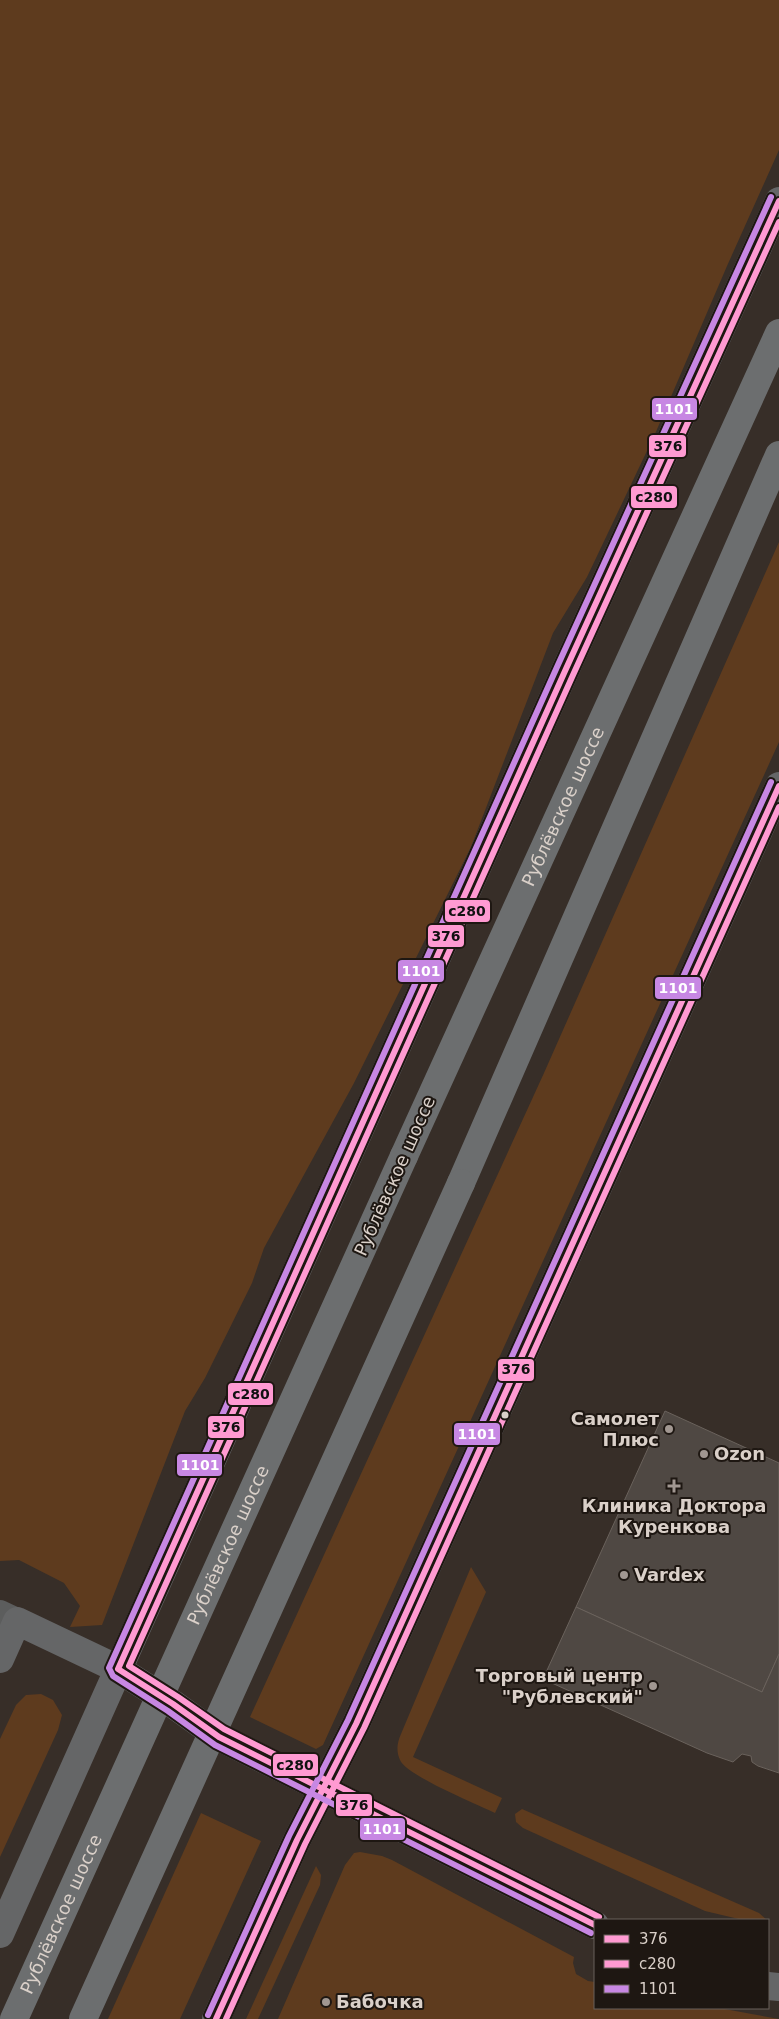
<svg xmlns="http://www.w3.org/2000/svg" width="779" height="2019" font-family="'DejaVu Sans',sans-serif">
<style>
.green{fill:#5e3b1e}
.building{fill:#4f4843;stroke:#6a625c}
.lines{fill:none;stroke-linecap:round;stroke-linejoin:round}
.street{stroke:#5c5d5d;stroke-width:26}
.secondary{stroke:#656667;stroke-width:28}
.primary{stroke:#6c6e6f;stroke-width:28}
.primary-bridge{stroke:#6c6e6f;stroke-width:28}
.bus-1-casing{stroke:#1e1712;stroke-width:10}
.bus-2-casing{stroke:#1e1712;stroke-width:10}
.bus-3-casing{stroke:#1e1712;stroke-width:10}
.bus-1{stroke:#ff9ad2;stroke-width:6}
.bus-2{stroke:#ff9ad2;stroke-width:6}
.bus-3{stroke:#c787e3;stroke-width:6}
.bus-dot{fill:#dad0c9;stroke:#1e1712;stroke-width:2}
.poi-dot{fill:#a19791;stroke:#1e1712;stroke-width:2}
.labels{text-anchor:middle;stroke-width:4;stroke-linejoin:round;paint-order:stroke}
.street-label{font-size:18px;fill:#dad0c9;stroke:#1e1712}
.poi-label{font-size:18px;font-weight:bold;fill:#dad0c9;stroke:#1e1712;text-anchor:start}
.line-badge{stroke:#1e1712;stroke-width:2}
.badge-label{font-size:14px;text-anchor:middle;font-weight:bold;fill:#fff}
.pale-badge-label{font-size:14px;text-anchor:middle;font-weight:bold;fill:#111}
</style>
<rect width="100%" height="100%" fill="#372e28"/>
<g class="green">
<polygon points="0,0 779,0 779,150 727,266 655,434 587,577 553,633 471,847 354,1083 264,1248 252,1283 205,1378 185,1411 102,1625 70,1627 80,1606 64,1583 19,1560 0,1561"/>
<polygon points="779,542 779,742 323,1745 316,1749 250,1717 544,1073"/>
<path d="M471 1567 486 1592 413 1757 502 1798 495 1813C477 1804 407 1776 400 1760 396 1751 397 1743 401 1734Z"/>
<polygon points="41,1694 53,1700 62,1715 58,1730 0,1857 0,1739 16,1705 26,1695"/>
<polygon points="522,1809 759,1913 767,1920 743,1920 705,1911 523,1828 516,1822 515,1814"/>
<polygon points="201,1813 261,1841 180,2019 108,2019"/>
<polygon points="360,1852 382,1856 392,1860 574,1957 573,1963 576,1974 588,1981 595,1982 595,2008 719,2008 779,2019 278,2019 345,1865 354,1853"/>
<polygon points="316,1866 321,1875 320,1885 258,2019 246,2019"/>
</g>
<g class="building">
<polygon points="665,1411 779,1463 779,1654 762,1692 576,1607"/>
<polygon points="576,1607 762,1692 779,1654 779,1773 758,1766 752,1762 751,1756 742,1754 733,1762 707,1753 543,1679"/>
</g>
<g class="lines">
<polyline class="street" points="0,1613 17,1621"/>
<g class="secondary">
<polyline points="0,1659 17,1621 118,1669 173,1704 219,1737 595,1925"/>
<polyline points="0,1934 565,671 779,201"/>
<polyline points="768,1986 779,1987"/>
<polyline points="216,2019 297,1840 356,1724 779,786"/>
</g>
<g class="primary">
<path id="s1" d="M404 1156 779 333"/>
<polyline points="461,1183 779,455"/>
</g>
<g class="primary-bridge">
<path id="s2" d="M14 2019 404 1156"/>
<polyline points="83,2019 461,1183"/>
</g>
<defs>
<g id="bus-1">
<polyline points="595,1925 219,1737 173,1704 118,1669 565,671 779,201"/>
<polyline points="216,2019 297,1840 356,1724 779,786"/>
</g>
<g id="bus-2">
<polyline points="599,1917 224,1729 178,1697 129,1666 573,675 779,222"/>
<polyline points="226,2019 305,1844 364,1728 779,807"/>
</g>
<g id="bus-3">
<polyline points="591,1933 215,1745 168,1711 113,1676 109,1668 557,667 771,197"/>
<polyline points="208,2015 289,1836 348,1720 771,782"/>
</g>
</defs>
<use href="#bus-1" class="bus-1-casing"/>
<use href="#bus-2" class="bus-2-casing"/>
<use href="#bus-3" class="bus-3-casing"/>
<use href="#bus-1" class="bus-1"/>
<use href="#bus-2" class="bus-2"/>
<use href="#bus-3" class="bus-3"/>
</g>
<circle class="bus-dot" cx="505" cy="1415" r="4.5"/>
<g class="poi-dot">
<circle cx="669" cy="1429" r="5"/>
<circle cx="704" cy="1454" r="5"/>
<path d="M671.5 1478.5h5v5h5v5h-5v5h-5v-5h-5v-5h5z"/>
<circle cx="624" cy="1575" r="5"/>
<circle cx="653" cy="1686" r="5"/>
<circle cx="326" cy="2002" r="5"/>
</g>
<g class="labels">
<g class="street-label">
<text dy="6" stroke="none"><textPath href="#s1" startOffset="384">Рублёвское шоссе</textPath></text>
<text transform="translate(395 1176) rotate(-66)" y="6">Рублёвское шоссе</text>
<text dy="6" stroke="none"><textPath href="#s2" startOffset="520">Рублёвское шоссе</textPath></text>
<text dy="6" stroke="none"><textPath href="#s2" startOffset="115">Рублёвское шоссе</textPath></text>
</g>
<g class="poi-label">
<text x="659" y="1425" text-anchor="end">Самолет<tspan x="659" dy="21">Плюс</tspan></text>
<text x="714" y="1460">Ozon</text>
<text x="674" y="1512" text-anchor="middle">Клиника Доктора<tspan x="674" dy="21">Куренкова</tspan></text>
<text x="634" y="1581">Vardex</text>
<text x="643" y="1682" text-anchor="end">Торговый центр<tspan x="643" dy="21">"Рублевский"</tspan></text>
<text x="336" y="2008">Бабочка</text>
</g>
</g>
<g class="line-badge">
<rect x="651" y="397" width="47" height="24" rx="5" fill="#c787e3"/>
<rect x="648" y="434" width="39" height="24" rx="5" fill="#ff9ad2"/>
<rect x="630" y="485" width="48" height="24" rx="5" fill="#ff9ad2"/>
<rect x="444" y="899" width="47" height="24" rx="5" fill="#ff9ad2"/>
<rect x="427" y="924" width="38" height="24" rx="5" fill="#ff9ad2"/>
<rect x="397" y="959" width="48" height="24" rx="5" fill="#c787e3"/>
<rect x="654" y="976" width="48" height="24" rx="5" fill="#c787e3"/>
<rect x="497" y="1358" width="38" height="24" rx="5" fill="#ff9ad2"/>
<rect x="227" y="1382" width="47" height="24" rx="5" fill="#ff9ad2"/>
<rect x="207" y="1415" width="38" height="24" rx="5" fill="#ff9ad2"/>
<rect x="453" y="1422" width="48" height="24" rx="5" fill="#c787e3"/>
<rect x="176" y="1453" width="47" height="24" rx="5" fill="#c787e3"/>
<rect x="272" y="1753" width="47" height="24" rx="5" fill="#ff9ad2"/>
<rect x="335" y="1793" width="38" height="24" rx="5" fill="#ff9ad2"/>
<rect x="359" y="1817" width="47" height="24" rx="5" fill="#c787e3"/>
</g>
<g class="badge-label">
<text x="674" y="414">1101</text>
<text x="421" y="976">1101</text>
<text x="678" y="993">1101</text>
<text x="477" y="1439">1101</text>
<text x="200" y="1470">1101</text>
<text x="382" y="1834">1101</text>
</g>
<g class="pale-badge-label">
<text x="668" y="451">376</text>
<text x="654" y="502">с280</text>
<text x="467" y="916">с280</text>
<text x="446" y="941">376</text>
<text x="516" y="1374">376</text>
<text x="251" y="1399">с280</text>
<text x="226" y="1432">376</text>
<text x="295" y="1770">с280</text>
<text x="354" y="1810">376</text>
</g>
<rect x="594" y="1919" width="175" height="90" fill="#1e1712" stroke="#69615b"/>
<rect x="604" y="1935" width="25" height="8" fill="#ff9ad2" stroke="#69615b"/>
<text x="639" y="1944" font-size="15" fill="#dad0c9">376</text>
<rect x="604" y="1960" width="25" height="8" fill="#ff9ad2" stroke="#69615b"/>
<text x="639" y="1969" font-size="15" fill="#dad0c9">с280</text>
<rect x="604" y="1985" width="25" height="8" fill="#c787e3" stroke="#69615b"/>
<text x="639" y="1994" font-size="15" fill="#dad0c9">1101</text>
</svg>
